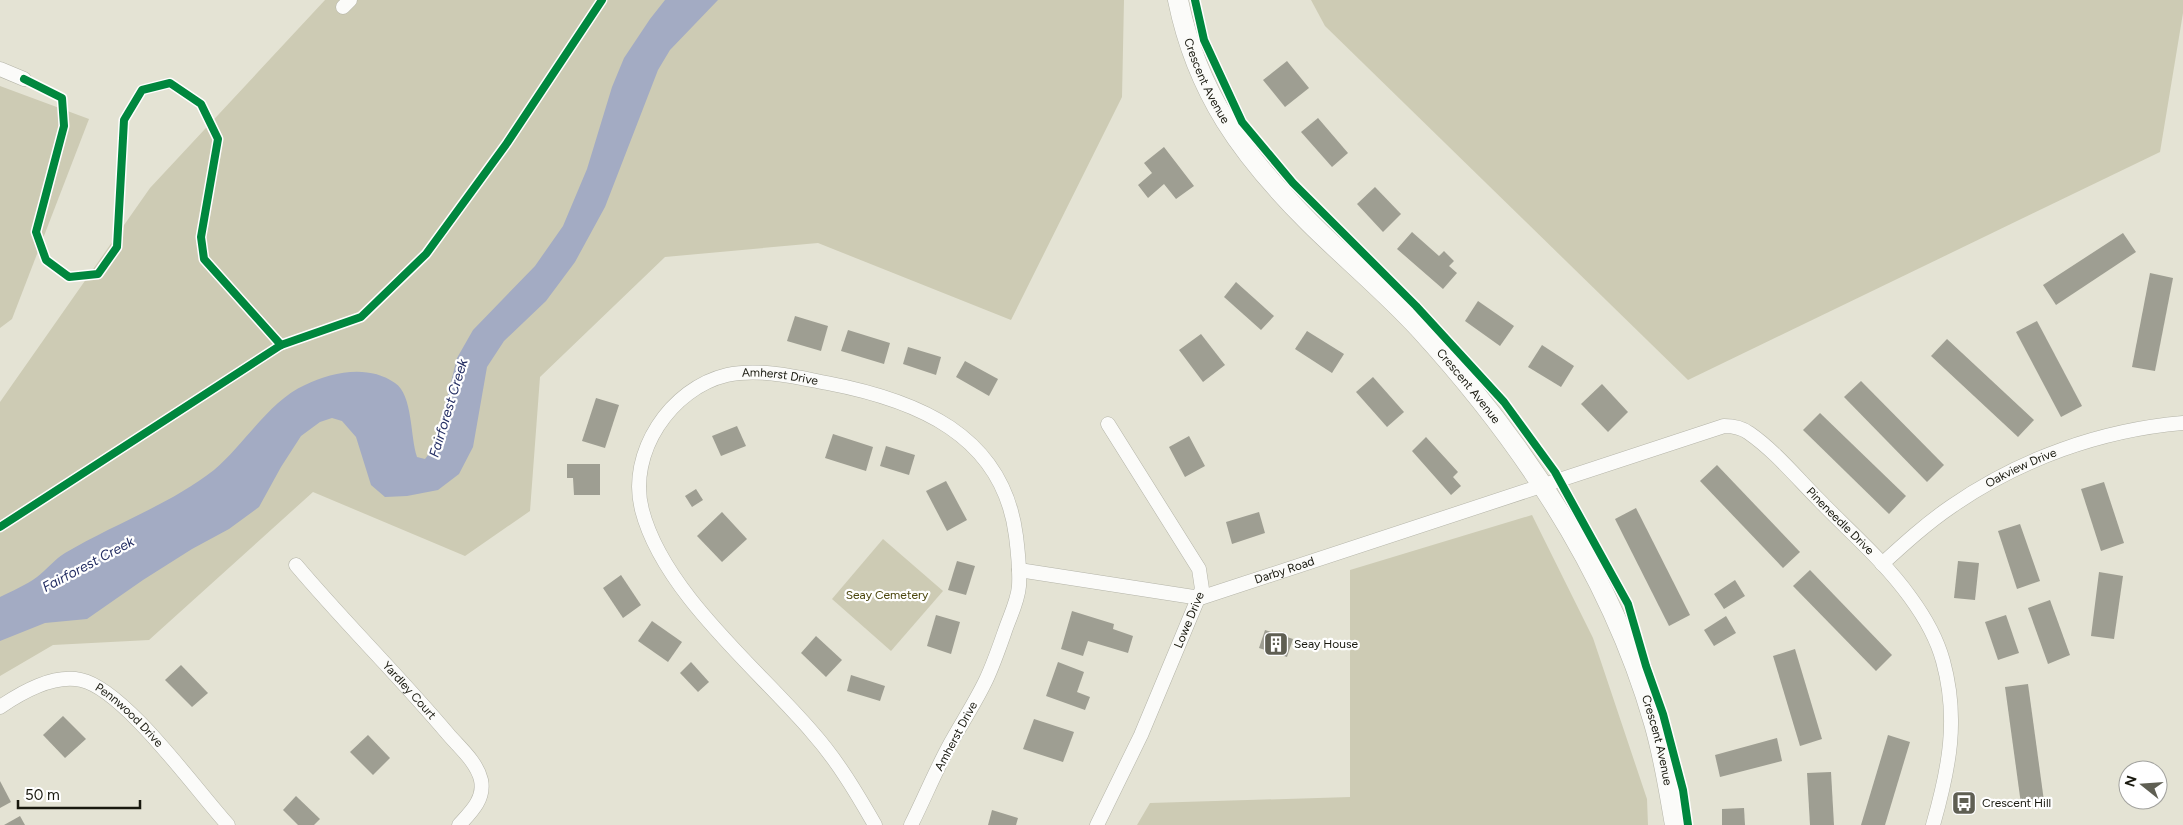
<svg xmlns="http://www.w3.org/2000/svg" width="2183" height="825" font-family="Figtree,sans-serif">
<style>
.green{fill:#cdcbb4}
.water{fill:#a3abc3}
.building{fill:#9e9e92}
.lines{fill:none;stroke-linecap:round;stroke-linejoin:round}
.street-casing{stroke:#b4b4a8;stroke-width:15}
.secondary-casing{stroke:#b4b4a8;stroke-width:21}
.street{stroke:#fbfbf9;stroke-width:14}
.secondary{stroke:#fbfbf9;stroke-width:20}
.cycleway-casing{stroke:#fff;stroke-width:11}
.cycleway{stroke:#00873e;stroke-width:8}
.labels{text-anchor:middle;stroke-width:4.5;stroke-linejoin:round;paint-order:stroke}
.street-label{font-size:12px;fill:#18180e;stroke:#fff}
.park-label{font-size:12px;fill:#4a450c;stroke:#fff}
.poi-label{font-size:12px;fill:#18180e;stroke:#fff;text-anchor:start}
.water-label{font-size:14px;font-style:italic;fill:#252f64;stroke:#fff}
</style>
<rect width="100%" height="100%" fill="#e4e3d4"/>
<g class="green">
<polygon points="325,0 1124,0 1122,97 1011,320 818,243 665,257 540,377 530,511 465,556 313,492 149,640 53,645 0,676 0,402 150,188"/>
<polygon points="1311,0 2183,0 2183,13 2160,152 1688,380 1325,26"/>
<polygon points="0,86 89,119 12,319 0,328"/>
<polygon points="1532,515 1593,638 1647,799 1648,825 1137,825 1150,803 1350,797 1350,570"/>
<polygon points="883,539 943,591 891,651 832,599"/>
</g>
<path class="water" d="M665 0H718L670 50 658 70 605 207 575 262 546 301 504 341 487 367 473 447 459 474 438 490 407 496 385 497 371 485 356 437 342 421 332 418 320 422 301 436 281 467 259 507 229 529 192 549 143 580 87 619 45 623 0 641V597C12 591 26 585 37 577 46 570 55 559 65 553 114 524 169 505 214 470 244 445 269 401 305 385 332 372 368 364 395 383 413 395 410 436 417 457L425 459 435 446 457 358 473 330 535 266 563 226 587 169 612 87 624 58 650 19Z"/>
<g class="building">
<polygon points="1287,61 1309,88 1285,107 1263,80"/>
<polygon points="1318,118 1348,153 1332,167 1301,132"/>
<polygon points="1164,147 1194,186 1176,199 1164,184 1148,198 1138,185 1152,173 1144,163"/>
<polygon points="1375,187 1401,214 1383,232 1357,204"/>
<polygon points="1412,232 1439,256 1444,251 1454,261 1449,266 1457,273 1443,289 1397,249"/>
<polygon points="2123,233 2136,252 2056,305 2043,285"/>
<polygon points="2150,273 2173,278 2155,371 2132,367"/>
<polygon points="1236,282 1274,316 1261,330 1224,297"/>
<polygon points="1478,301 1514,326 1500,346 1465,321"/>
<polygon points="795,316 828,326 821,351 787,341"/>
<polygon points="2037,321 2082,406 2061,417 2016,332"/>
<polygon points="848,330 890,343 884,364 841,351"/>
<polygon points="1307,331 1344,354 1332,373 1295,349"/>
<polygon points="1201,334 1225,365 1203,382 1179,350"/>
<polygon points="1947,339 2034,420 2018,437 1931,356"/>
<polygon points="1542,345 1574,366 1561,387 1528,367"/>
<polygon points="908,347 941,357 936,375 903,364"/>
<polygon points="965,361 998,379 989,396 956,377"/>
<polygon points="1373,377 1404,412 1387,427 1356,392"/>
<polygon points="1861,381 1944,465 1927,482 1844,397"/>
<polygon points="1602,384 1628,412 1608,432 1581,404"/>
<polygon points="596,398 619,405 605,448 582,441"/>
<polygon points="1820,413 1906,496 1889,514 1803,430"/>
<polygon points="737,426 746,446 721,456 712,436"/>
<polygon points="833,434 873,447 866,471 825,458"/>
<polygon points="1189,436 1205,466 1185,477 1169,447"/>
<polygon points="1426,437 1458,472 1453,477 1461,486 1451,495 1412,451"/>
<polygon points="886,446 915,455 909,475 880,466"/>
<polygon points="567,464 600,464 600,495 574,495 573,478 567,478"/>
<polygon points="1717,465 1800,552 1783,568 1700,481"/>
<polygon points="946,481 967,520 947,531 926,491"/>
<polygon points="2104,482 2124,543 2101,551 2081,489"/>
<polygon points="696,489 703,500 692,507 685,496"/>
<polygon points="1636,508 1690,615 1669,626 1615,519"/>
<polygon points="722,512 747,539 722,562 697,536"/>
<polygon points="1259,512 1265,533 1232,544 1226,522"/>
<polygon points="2020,524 2040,581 2017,589 1998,531"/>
<polygon points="957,561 975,566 966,595 948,590"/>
<polygon points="1958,561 1979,563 1975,600 1954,598"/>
<polygon points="1810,570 1892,655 1876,671 1793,586"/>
<polygon points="2099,572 2123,576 2114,639 2091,636"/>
<polygon points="621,575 641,605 623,618 603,588"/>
<polygon points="1735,580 1745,596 1724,609 1714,594"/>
<polygon points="2050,600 2070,655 2048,664 2028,608"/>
<polygon points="1072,611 1114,624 1113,629 1133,636 1128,653 1088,641 1083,656 1061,649"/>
<polygon points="936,615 960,622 951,654 927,646"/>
<polygon points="2006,615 2019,653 1998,660 1985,622"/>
<polygon points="1726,616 1736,633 1714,646 1704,630"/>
<polygon points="652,621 682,642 668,662 638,641"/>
<polygon points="1265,630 1293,639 1287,657 1259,648"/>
<polygon points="816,636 842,660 826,677 801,653"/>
<polygon points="1795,649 1822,739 1800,746 1773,656"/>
<polygon points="691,662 709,682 698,692 680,673"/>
<polygon points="1058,662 1084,672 1077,692 1090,697 1085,710 1046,696"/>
<polygon points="181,665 208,693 192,707 165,680"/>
<polygon points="851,675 885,686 880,701 847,691"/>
<polygon points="2028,684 2044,801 2021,804 2005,687"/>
<polygon points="63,716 86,739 65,758 43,735"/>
<polygon points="1034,719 1074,732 1063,762 1023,749"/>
<polygon points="368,735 390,758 373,775 350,752"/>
<polygon points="1888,735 1910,742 1885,825 1861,825"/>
<polygon points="1777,738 1782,761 1720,777 1715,755"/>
<polygon points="1831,772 1834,825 1810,825 1807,773"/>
<polygon points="0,781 11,802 0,808"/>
<polygon points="296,796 320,819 314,825 298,825 283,810"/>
<polygon points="1744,808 1745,825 1722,825 1722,809"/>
<polygon points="992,810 1018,818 1016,825 988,825"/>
<polygon points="20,816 25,825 4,825"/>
</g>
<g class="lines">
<defs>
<g id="street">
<polyline points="343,7 350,0"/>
<polyline points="0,69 24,79"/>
<path id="s1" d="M1882 564C1905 543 1927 523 1952 506 2020 459 2101 430 2183 423"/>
<path id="s2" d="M296 565C345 623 399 676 448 734 459 747 477 762 481 780 485 799 471 812 459 825"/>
<path id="s3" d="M1019 570 1200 598 1724 426C1733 426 1741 427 1749 433 1775 451 1797 478 1820 501 1850 532 1885 562 1910 597 1924 616 1937 639 1943 661 1959 719 1949 769 1933 825"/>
<path id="s4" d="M0 707C22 692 53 674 81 680 124 689 196 790 228 825"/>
<path id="s5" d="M875 825C856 792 837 760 812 732 757 668 663 592 642 510 627 453 671 388 727 375 759 368 796 377 827 383 916 400 1003 434 1016 536 1018 552 1020 569 1019 586 1018 600 1011 614 1006 628 1000 645 994 663 986 680 975 703 961 724 949 746 935 772 924 799 911 825"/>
<path id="s6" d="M1097 825 1141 735 1202 589 1199 569 1108 424"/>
</g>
<g id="secondary">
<path id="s7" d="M1178 0C1197 93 1242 155 1309 222 1345 258 1384 290 1419 328 1524 443 1611 573 1654 723 1664 757 1669 791 1675 825"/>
</g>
</defs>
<use href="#street" class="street-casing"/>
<use href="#secondary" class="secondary-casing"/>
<use href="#street" class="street"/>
<use href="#secondary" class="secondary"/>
<defs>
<g id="cycleway">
<polyline points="1195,0 1204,40 1242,122 1293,183 1416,306 1504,402 1555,472 1628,604 1646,666 1663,714 1683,790 1688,825"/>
<polyline points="24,79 62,98 64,126 36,232 46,260 69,277 98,274 117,247 124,120 142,90 170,83 201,104 218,139 201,237 204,259 281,345"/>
<polyline points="0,527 281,345 361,317 426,254 507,143 602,0"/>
</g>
</defs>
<use href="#cycleway" class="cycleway-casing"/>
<use href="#cycleway" class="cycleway"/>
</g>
<defs>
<symbol id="building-square" viewBox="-11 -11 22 22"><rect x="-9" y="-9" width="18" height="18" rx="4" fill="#5f5f53" stroke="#fff"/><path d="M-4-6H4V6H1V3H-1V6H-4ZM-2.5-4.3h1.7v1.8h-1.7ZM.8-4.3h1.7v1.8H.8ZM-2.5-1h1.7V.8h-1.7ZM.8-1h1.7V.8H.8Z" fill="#fff"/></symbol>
<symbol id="bus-square" viewBox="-11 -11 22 22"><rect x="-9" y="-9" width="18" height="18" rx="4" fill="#5f5f53" stroke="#fff"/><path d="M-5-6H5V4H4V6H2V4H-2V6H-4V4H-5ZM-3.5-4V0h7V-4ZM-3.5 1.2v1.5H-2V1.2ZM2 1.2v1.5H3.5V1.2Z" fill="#fff"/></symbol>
</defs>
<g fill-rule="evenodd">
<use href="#building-square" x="1262" y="630" width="28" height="28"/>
<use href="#bus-square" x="1950" y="789" width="28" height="28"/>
</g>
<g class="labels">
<g class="street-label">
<text dy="4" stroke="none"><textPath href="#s7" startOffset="86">Crescent Avenue</textPath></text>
<text dy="4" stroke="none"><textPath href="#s5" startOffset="624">Amherst Drive</textPath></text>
<text dy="4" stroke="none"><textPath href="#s7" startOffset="491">Crescent Avenue</textPath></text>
<text dy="4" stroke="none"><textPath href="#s1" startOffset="170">Oakview Drive</textPath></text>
<text dy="4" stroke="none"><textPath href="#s3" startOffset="888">Pineneedle Drive</textPath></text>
<text dy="4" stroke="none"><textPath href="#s3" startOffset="272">Darby Road</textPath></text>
<text dy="4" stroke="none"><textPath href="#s6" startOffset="225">Lowe Drive</textPath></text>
<text dy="4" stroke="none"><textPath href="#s2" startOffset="169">Yardley Court</textPath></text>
<text dy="4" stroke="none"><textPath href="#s4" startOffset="148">Pennwood Drive</textPath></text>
<text transform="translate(956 736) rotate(-62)" y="4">Amherst Drive</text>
<text dy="4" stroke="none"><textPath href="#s7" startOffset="896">Crescent Avenue</textPath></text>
</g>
<g class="park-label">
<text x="887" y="599">Seay Cemetery</text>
</g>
<g class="poi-label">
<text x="1294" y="648">Seay House</text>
<text x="1982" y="807">Crescent Hill</text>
</g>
<g class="water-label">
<text transform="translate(448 408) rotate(-73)" y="5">Fairforest Creek</text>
<text transform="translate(88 564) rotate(-28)" y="5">Fairforest Creek</text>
</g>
</g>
<g transform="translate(2143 785) rotate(287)"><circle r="24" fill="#ffffff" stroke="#a3a39f"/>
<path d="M0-4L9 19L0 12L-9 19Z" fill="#5f5f53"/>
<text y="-8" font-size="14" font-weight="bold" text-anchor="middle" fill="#18180e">N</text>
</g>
<path d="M18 800v8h122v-8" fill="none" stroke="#18180e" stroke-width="2.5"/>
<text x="25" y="800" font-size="15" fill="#18180e" stroke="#ffffff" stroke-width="4" paint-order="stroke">50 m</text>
</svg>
